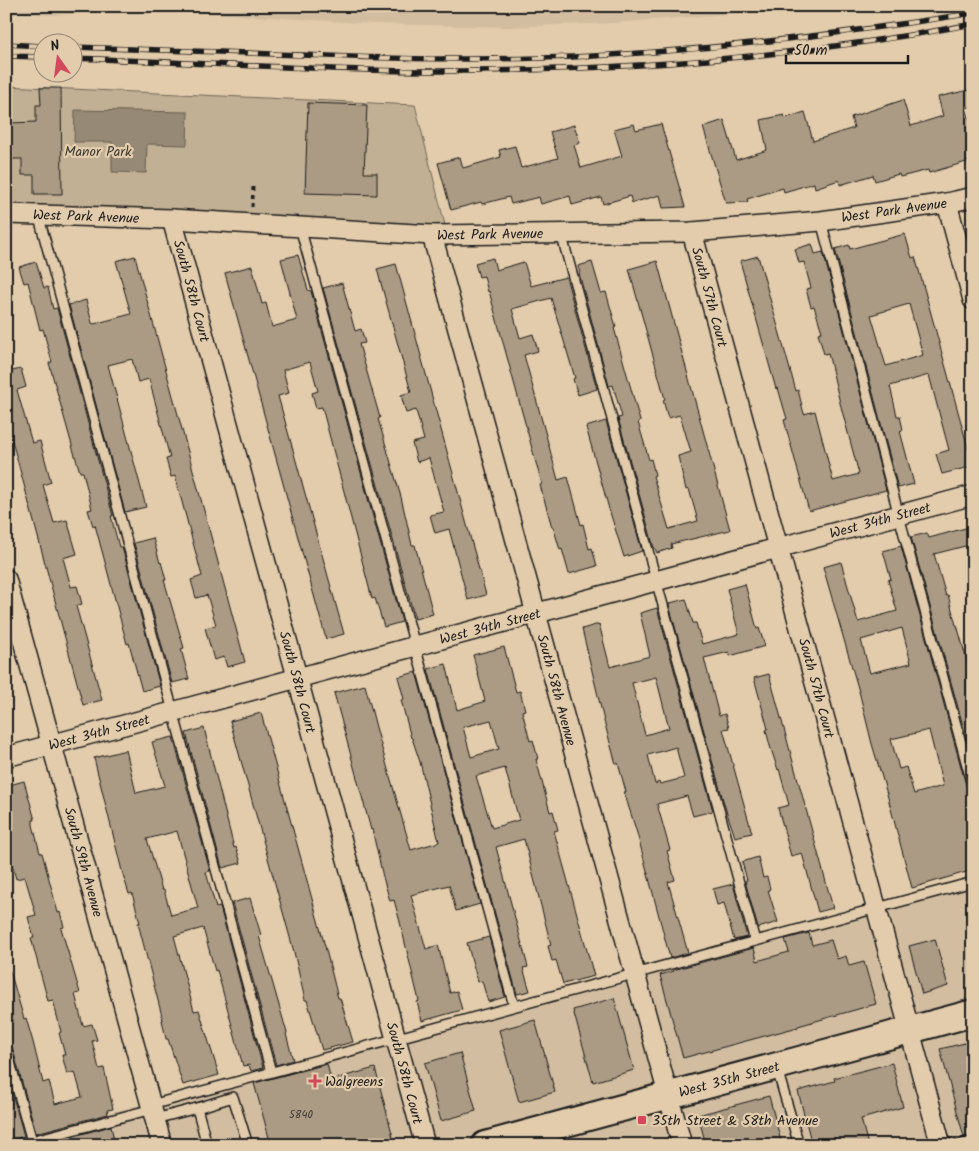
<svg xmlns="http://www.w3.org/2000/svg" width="979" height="1151" font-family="Kalam,sans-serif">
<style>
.built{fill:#d2bda0}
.green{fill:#c2b094;stroke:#6f6658}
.water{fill:#968975;stroke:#655d51}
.building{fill:#ac9b84;stroke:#1c1c1c;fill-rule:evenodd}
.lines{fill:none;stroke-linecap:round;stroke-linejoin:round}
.lane-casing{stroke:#1c1c1c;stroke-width:12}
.street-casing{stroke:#1c1c1c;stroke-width:22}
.secondary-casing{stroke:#1c1c1c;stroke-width:30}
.path{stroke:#1c1c1c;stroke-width:3;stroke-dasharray:4 4;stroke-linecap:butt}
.lane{stroke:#e3ccac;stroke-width:9}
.street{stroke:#e3ccac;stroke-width:19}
.secondary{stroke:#e3ccac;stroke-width:26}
.rail-casing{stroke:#1c1c1c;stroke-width:5.5}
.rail{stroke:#e3ccac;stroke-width:4;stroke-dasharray:11;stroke-linecap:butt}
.poi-dot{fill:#d1495b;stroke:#e3ccac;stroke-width:2}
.labels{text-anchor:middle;stroke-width:4.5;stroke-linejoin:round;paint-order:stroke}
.number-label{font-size:11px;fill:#403c36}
.park-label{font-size:14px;fill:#3d3a34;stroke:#e3ccac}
.street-label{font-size:14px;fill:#1c1c1c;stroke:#e3ccac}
.poi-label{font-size:14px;fill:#1c1c1c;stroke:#e3ccac;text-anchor:start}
</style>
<rect width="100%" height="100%" fill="#e3ccac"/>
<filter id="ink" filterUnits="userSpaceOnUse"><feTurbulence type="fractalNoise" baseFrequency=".02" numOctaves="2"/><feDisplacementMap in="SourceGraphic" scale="10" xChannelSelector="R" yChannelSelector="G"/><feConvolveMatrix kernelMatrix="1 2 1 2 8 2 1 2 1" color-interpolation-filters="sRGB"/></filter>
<g filter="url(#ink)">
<g class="built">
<polygon points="6,6 797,6 754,12 614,23 509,27 374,24 161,10 50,15 6,12"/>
<polygon points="973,877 973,1138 947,1145 6,1145 6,1141"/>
</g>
<polygon class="green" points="6,86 415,105 446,229 6,208"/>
<polygon class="water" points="75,110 188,112 187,145 147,144 146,173 112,172 112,142 74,142"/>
<g class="building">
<polygon points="40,88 61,88 62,194 34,194 34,175 22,175 22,159 10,159 10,123 36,122 36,105 41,105"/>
<polygon points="973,89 973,106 966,108 973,129 973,160 929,173 928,170 900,177 899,174 875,181 873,175 840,185 839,180 815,188 814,183 784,192 783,188 747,199 748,202 726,203 703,127 724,120 736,160 767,150 761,120 784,115 785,118 805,112 813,141 854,128 851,117 903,100 911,126 943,116 938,97"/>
<polygon points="308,103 367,105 364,173 377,173 377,195 305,193"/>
<polygon points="634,124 636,130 661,124 685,207 663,208 660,195 632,203 630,196 603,204 601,197 572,205 570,196 541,204 539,197 511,204 509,197 482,204 481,202 451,210 438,163 460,157 463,168 501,157 499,150 515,146 521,168 558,158 550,132 574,125 580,143 574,145 581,168 622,156 614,129"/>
<path d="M905 234 912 258 915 257 922 281 973 466 942 474 936 454 949 450 929 375 890 386 897 416H900L903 430 900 431 914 484 898 488 835 249 849 245 850 249ZM909 304 923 355 886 366 871 315Z"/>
<polygon points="812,244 815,254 823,252 886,490 809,511 784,420 787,419 778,388 776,389 740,261 758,256 796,391 798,390 804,414 815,411 833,481 859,474 840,403 828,353 824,354 818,333 822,332 814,306 811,307 806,289 811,288 804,262 799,263 795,249"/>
<polygon points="298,255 308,290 311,291 402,622 384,627 375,598 372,599 322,407 316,408 312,393 318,391 310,362 283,370 289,393 278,396 344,634 326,639 225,273 252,266 262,304 266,303 272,327 297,320 281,259"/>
<polygon points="135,256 245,662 227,667 224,657 214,660 205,628 216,625 207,595 196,598 191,580 202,576 175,476 171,477 166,459 170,458 149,379 138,382 132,359 108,365 146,507 125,512 69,305 86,300 92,323 94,324 131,314 116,261"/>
<polygon points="493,258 496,270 524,262 531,286 566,277 597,389 578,395 573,379 575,378 551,298 512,309 520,338 533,334 538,351 524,355 550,450 558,480 568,477 581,525 583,524 589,549 592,548 597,566 569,574 562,549 560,550 553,526 552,527 540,485 542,484 536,463 489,291 488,292 484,276 479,277 475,263"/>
<polygon points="657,261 730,530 671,544 672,548 657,553 655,548 654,548 618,418 622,417 613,385 609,386 579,273 580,273 578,266 592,262 601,293 606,292 616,327 614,328 640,421 638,422 649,460 651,459 655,475 653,476 669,529 698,521 689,489 686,490 678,456 691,452 680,415 668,418 663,400 665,399 629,269"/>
<polygon points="36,262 44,288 48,287 53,309 57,308 113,516 111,516 119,547 122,547 160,686 142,691 129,643 127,644 95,525 93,526 88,510 92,509 83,472 80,472 73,449 49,363 52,362 43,329 40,330 28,282 24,283 19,267"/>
<polygon points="396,264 486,595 468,600 449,529 435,533 430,515 444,512 429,458 417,462 412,443 424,440 416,410 406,413 401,395 411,392 377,269"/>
<polygon points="342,283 355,331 361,329 365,343 359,344 380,418 378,419 401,497 412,545 415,545 433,614 415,619 323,288"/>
<polygon points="10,366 12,371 21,369 26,387 17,390 32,443 40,441 51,482 43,485 54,523 67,520 77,554 63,558 71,587 77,586 82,604 76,606 102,700 83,705 19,466 8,427 6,427 6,367"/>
<polygon points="606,421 642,551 624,557 609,509 586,427"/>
<polygon points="973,526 973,544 934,554 946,596 948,595 956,625 957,625 973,682 973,762 911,537 927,533 929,538"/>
<polygon points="153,538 160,563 161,562 166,580 164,580 184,648 181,649 189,679 172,683 134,543"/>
<path d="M901 546 967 789 973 793V870L912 888 887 794 872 744 860 695 823 567 841 562 858 622 897 611 888 580 891 579 883 551ZM902 628 911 663 870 673 861 640ZM929 730 943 786 914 794 906 767 899 769 891 739Z"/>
<polygon points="745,584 757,629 759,628 765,646 730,656 729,652 704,658 719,716 725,714 729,728 723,729 752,833 735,837 725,807 669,605 670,603 686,599 693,623 696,623 702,644 739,634 727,589"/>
<path d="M657 608 713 811 693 816 687 796 657 804 670 850 667 851 675 880 668 882 688 953 670 958 637 833 624 792H626L618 763 616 764 604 721 582 629 599 624 610 667 650 656 640 613ZM656 677 669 728 645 735 632 683ZM676 747 684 778 660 784 659 782 655 784 648 755Z"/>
<path d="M504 647 516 692 520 691 525 710 522 711 530 741 533 740 538 759H536L550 812 553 811 558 830 554 831 594 976 563 984 556 960 552 961 548 946 551 945 524 839 496 847 528 967 523 968 530 991 517 994 428 669 446 664 457 710 480 703 485 701 473 655ZM491 720 499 749 471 757 463 727ZM505 768 519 820 492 828 476 776Z"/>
<polygon points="416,672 480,904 456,911 449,885 411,895 426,949 438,945 450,993 457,991 462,1010 422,1021 417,1002 419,1001 400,922 394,900 390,901 383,877 372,829 371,830 334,693 365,685 377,731 411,850 439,842 420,762 412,738 411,738 401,700 404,699 398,677"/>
<polygon points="769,674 833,908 818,912 802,853 791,856 778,808 789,805 779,769 778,770 770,746 766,730 768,729 754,678"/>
<polygon points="261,713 326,950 338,998 340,998 353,1042 322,1050 307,1000 305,1000 294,952 230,721"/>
<polygon points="204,728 234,848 236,847 241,863 222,868 186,733"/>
<path d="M173 737 210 871 206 872 216 908 220 907 263 1068 251 1071 249 1065 243 1066 217 970 215 971 203 928 174 936 194 1011 199 1010 219 1075 183 1085 168 1039H166L162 1020H163L138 923H140L132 893 129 894 122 871 94 758 126 750 136 793 165 786 152 742ZM177 831 198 908 171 915 164 890H162L147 839Z"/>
<polygon points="24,781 35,820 33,820 33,825 40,853 42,853 57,909 58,913 60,912 64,927 61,928 80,993 75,994 83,1026 92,1024 97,1040 92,1041 99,1069 104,1068 113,1109 107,1110 108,1114 36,1133 12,1046 6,1042 6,971 10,971 24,1019 26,1018 33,1042 43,1083 49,1081 55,1104 82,1097 75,1072 67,1074 62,1055 65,1055 59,1033 61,1032 53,1000 48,1001 31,938 34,938 28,917 36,915 25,877 16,879 10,856 6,857 6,837 12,836 6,814 6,786"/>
<polygon points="758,857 763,878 767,877 770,889 768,890 778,922 758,928 745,881 747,880 742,862"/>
<polygon points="733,884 747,937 734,940 724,903 717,905 713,889"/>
<polygon points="250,898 261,935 259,936 287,1033 286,1034 293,1060 276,1065 232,903"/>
<polygon points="809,933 812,945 831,940 837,959 846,956 849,966 864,962 876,1004 798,1026 798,1027 683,1058 660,975 674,971 673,970 754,948 757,961 789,952 785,939"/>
<polygon points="489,937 505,997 488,1002 482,981 478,982 467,943"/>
<polygon points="935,939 948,986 922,994 909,946"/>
<polygon points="614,998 634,1070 593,1082 573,1010"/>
<polygon points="535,1020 555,1092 519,1102 499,1030"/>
<polygon points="973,1041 973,1135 964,1137 940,1049"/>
<polygon points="460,1053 476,1111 441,1121 425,1063"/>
<polygon points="892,1063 903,1107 861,1119 868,1145 838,1145 837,1140 832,1138 827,1140 826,1145 812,1145 798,1091 835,1081 834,1078"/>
<polygon points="327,1064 331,1080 375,1068 393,1137 363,1145 271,1145 254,1083"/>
<polygon points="6,1072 24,1136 12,1140 10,1145 6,1145"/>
<polygon points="769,1096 782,1145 706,1145 698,1115"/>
<polygon points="111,1126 115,1145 41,1145"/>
</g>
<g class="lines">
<defs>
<g id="lane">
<polyline points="38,214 271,1072"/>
<polyline points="821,221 899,516 973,787"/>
<polyline points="300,227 514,1006"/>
<polyline points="561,233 755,941"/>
<polyline points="6,1048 33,1145"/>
<polyline points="777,1069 799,1145"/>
<polyline points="151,1105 973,882"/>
<polyline points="155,1119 197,1108"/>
<polyline points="832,1144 832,1145"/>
<polyline points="16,1145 152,1109"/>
<polyline points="207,1145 197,1108 233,1097 248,1145"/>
<polyline points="958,1145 973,1141"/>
</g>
<g id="street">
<polyline points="947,203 973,300"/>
<polyline points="6,214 172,219 432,235 692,232 821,221 947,203 973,197"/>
<polyline points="172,219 425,1145"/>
<polyline points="692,232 941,1145"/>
<polyline points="432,235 682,1145"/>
<polyline points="6,579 162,1145"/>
<polyline points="6,757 973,495"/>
</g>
<polyline id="secondary" points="485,1145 973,1013"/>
</defs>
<use href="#lane" class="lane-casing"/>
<use href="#street" class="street-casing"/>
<use href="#secondary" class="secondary-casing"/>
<polyline class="path" points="252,207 253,187"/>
<use href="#lane" class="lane"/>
<use href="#street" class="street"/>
<use href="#secondary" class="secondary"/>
<defs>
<g id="rail">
<polyline points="6,44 42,46"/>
<path d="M72 47C131 49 190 51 249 53 346 57 443 61 540 58 685 54 829 36 973 13"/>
<polyline points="6,56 42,57"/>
<path d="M72 58C207 63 342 72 476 71 642 69 810 55 973 24"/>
</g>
</defs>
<use href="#rail" class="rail-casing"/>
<use href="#rail" class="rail"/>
</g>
</g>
<g class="poi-dot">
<path d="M312.5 1073.5h5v5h5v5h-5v5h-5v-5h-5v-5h5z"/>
<rect x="637" y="1115" width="10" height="10" rx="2.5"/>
</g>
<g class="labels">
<g class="number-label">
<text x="301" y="1118">5840</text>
</g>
<g class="park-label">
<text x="98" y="156">Manor Park</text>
</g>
<g class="street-label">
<text transform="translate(894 210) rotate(-8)" y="5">West Park Avenue</text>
<text transform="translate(86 216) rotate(2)" y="5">West Park Avenue</text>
<text transform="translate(490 234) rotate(-1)" y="5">West Park Avenue</text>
<text transform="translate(192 291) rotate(75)" y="5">South 58th Court</text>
<text transform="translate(710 297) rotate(75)" y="5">South 57th Court</text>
<text transform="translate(880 520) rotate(-15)" y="5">West 34th Street</text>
<text transform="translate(490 626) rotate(-15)" y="5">West 34th Street</text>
<text transform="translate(298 682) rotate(75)" y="5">South 58th Court</text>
<text transform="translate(817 688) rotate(75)" y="5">South 57th Court</text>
<text transform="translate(557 690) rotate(75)" y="5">South 58th Avenue</text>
<text transform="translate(99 732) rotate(-15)" y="5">West 34th Street</text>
<text transform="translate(84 862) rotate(75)" y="5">South 59th Avenue</text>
<text transform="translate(405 1073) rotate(75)" y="5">South 58th Court</text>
<text transform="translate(729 1079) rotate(-15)" y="5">West 35th Street</text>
</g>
<g class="poi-label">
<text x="325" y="1086">Walgreens</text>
<text x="652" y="1125">35th Street &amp; 58th Avenue</text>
</g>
</g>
<rect width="979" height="1151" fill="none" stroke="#e3ccac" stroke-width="25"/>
<rect x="12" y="12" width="954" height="1126" fill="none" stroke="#1c1c1c" stroke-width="2" filter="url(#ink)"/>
<g transform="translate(58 58) rotate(346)"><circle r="24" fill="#e3ccac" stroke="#938672"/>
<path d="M0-4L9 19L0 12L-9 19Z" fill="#d1495b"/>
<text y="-8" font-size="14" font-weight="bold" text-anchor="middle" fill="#1c1c1c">N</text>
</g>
<path d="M786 55v8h122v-8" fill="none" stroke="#1c1c1c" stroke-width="2.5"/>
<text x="794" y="55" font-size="15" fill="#1c1c1c" stroke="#e3ccac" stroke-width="4" paint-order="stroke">50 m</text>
</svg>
